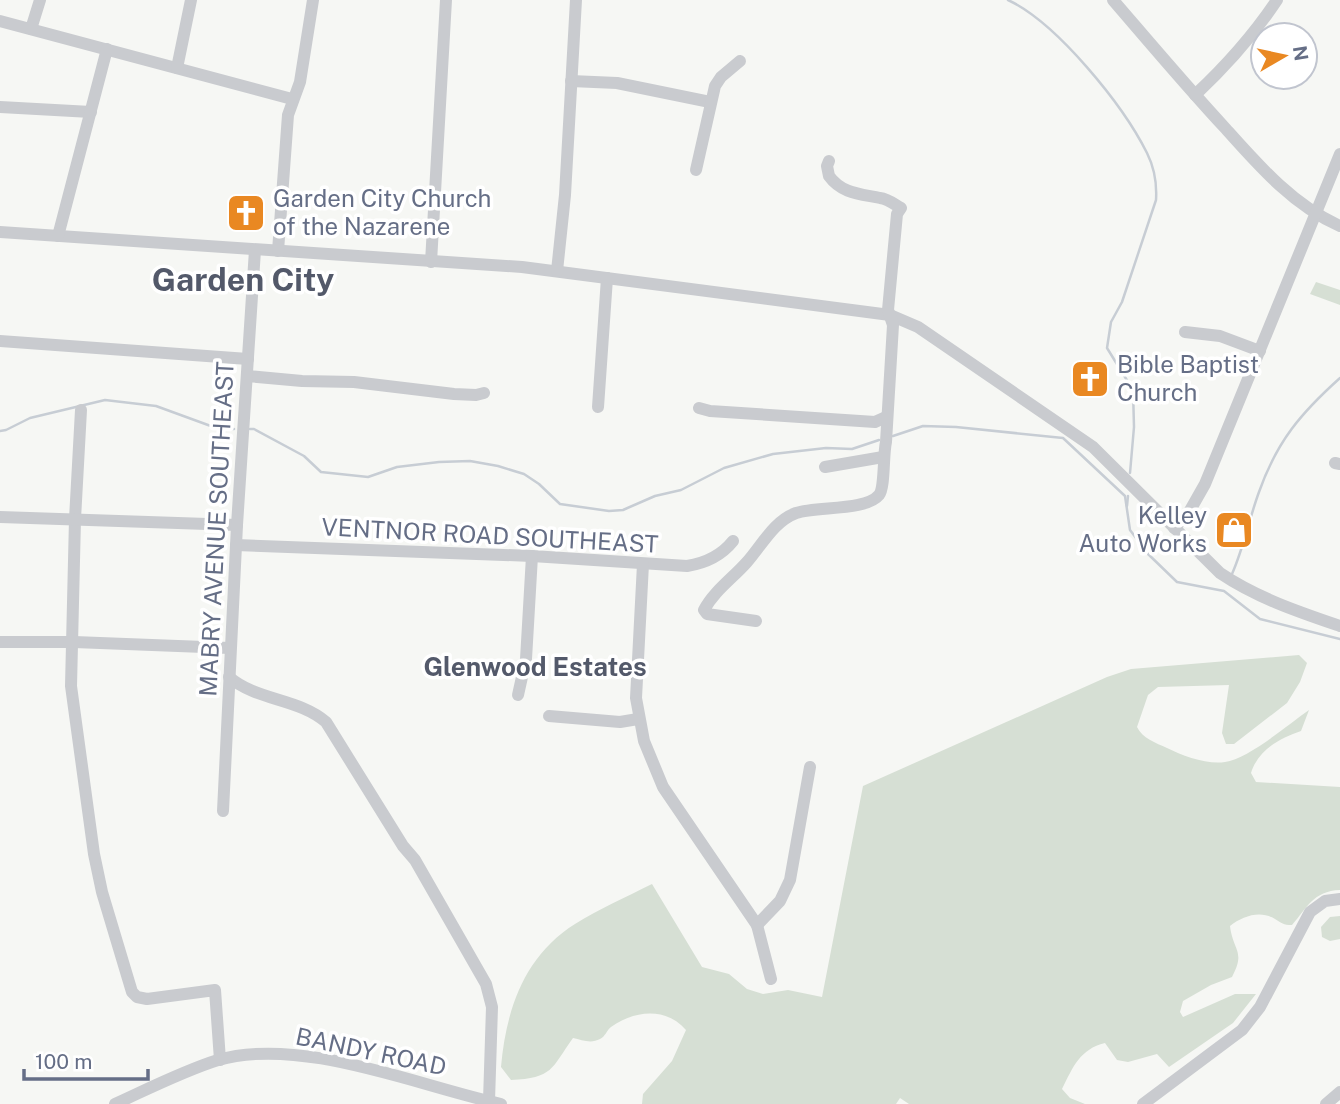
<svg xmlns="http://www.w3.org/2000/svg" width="1340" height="1104" font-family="'Public Sans',sans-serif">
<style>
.green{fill:#d6dfd4}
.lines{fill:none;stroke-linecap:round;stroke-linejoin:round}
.stream{stroke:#c7cdd4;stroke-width:2.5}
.minor{stroke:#c9cbcf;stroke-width:12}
.labels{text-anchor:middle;stroke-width:7;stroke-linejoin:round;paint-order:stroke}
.poi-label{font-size:24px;fill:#656e86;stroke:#fff;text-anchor:start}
.street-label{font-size:24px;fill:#656e86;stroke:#fff}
.neighbourhood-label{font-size:26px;font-weight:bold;fill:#53596a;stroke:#fff}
.district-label{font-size:32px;font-weight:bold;fill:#53596a;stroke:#fff}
</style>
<rect width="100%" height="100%" fill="#f6f7f4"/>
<g class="green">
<polygon points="1316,282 1340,290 1340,305 1310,294"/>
<path d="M1299 655 1307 663 1300 682 1287 703 1234 744H1226L1222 733 1229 685 1158 687 1148 695 1137 727C1142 738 1156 743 1167 748 1183 756 1208 765 1225 762 1248 759 1289 724 1309 710L1301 731C1280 738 1258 750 1251 773L1256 782 1340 787V890C1313 891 1307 908 1292 925 1283 925 1282 923 1275 919 1260 910 1243 916 1230 926 1233 951 1246 951 1232 977L1211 985 1183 1001 1180 1012 1183 1017 1235 994H1256L1233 1023 1169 1067 1157 1054 1128 1062 1117 1060 1105 1043C1080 1049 1073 1067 1062 1089L1070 1098 1085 1104H909L900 1098 896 1104H642L643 1094 672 1061 686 1030C666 1007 635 1010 611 1027 607 1030 605 1037 600 1039 591 1044 582 1040 573 1038 551 1069 553 1078 511 1080L501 1067C506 1010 524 956 575 924 599 909 626 897 652 884L702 967 729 974 747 989 763 994 788 990 822 997 863 786 1107 677 1131 669Z"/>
<polygon points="1340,916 1340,939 1330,941 1322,937 1321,927 1330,917"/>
</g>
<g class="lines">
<g class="stream">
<path d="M1008 0C1057 23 1123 105 1147 153 1154 167 1157 184 1156 200L1122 302 1111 322 1107 348 1133 390 1134 427 1130 473"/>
<polyline points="250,429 254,429 304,456 321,472 368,477 397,467 439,462 470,461 498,466 524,474 539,484 560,504 609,511 623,510 655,496 681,490 724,468 773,454 826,448 852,449 879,440"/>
<polyline points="0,431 6,430 30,418 105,400 156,406 219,429 234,429"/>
<polyline points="893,436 923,426 956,427 1063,438 1125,496 1130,530 1148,554 1177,582 1224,591 1260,619 1340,639"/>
<polyline points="1127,506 1128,496"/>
<path d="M1232 574C1244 547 1249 519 1259 492 1277 441 1301 413 1340 378"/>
</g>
<g class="minor">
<path d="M1113 0C1150 43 1187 87 1226 129 1259 166 1294 206 1340 226"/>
<polyline points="0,21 292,99"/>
<polyline points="31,29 40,0"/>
<polyline points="177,68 191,0"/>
<polyline points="571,81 617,83 710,102"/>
<path d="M1195 95C1227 65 1253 36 1277 0"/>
<polyline points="0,107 91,112"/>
<polyline points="696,170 715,86 721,77 740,61"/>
<path d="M0 232 522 267 890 315 918 327 1093 447 1220 573C1257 598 1299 612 1340 626"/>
<polyline points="58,236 107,49"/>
<polyline points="278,251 288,115 300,82 313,0"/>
<polyline points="431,262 446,0"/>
<polyline points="557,271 565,195 576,0"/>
<polyline points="1185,332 1220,336 1260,351"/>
<polyline points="0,341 248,359"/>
<polyline points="247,376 302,381 354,382 454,394 476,395 484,393"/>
<polyline points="598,407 607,278"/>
<polyline points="699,408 710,411 875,422 886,417"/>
<polyline points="81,410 75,519 71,686 94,854 102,892 132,992 137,997 147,999 215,990 220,1060"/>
<polyline points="1335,463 1340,464"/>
<polyline points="825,467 883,457"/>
<polyline points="0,517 237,525"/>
<polyline points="1174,528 1188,514 1205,484 1340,154"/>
<path d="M236 545 532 556 687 566C706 563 721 556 733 541"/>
<polyline points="643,564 636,698 644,741 663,787 757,925 771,979"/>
<path d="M756 621 707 614 704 610C714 591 733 578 747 562 762 545 774 521 796 513 817 506 866 511 879 495 885 488 883 454 886 442L893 325 888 310 897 214 901 208C894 204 888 199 880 198 861 194 842 194 829 176L827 166 829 161"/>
<polyline points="0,642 74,642 230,648"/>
<path d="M229 677C257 701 298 698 326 722L403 846 415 860 486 984 492 1007 489 1101"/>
<polyline points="518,695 526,659 532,556"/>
<polyline points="549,716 620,722 638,719"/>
<polyline points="223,811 237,525 255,250"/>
<polyline points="757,925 780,901 790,880 810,767"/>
<path d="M115 1104C148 1089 183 1071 218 1060 302 1036 418 1086 501 1104"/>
<polyline points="1143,1104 1242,1030 1260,1007 1310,912 1325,901 1340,899"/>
<polyline points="1326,1104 1340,1092"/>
</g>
</g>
<defs>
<symbol id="church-square" viewBox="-11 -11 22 22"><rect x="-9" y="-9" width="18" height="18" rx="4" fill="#e98822" stroke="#fff"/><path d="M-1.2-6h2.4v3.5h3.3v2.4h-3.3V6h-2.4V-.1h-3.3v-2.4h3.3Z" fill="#fff"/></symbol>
<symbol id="shop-square" viewBox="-11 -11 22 22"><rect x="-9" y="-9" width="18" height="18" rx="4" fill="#e98822" stroke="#fff"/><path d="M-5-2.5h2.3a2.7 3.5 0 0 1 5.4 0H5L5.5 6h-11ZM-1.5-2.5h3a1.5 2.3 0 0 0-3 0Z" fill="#fff"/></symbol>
</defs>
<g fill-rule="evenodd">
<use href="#church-square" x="224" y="191" width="44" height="44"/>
<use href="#church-square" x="1068" y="357" width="44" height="44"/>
<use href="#shop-square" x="1212" y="508" width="44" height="44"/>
</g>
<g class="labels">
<g class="poi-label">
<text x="273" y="207">Garden City Church<tspan x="273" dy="28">of the Nazarene</tspan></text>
<text x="1117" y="373">Bible Baptist<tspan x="1117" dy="28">Church</tspan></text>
<text x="1207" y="524" text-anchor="end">Kelley<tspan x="1207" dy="28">Auto Works</tspan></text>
</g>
<g class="street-label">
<text transform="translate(217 529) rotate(-87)" y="8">MABRY AVENUE SOUTHEAST</text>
<text transform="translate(490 536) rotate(3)" y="8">VENTNOR ROAD SOUTHEAST</text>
<text transform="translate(371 1052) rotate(12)" y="8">BANDY ROAD</text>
</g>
<g class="neighbourhood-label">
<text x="535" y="676">Glenwood Estates</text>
</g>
<g class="district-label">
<text x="243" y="291">Garden City</text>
</g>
</g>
<g transform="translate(1284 56) rotate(81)"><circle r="33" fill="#ffffff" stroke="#c1c5cf" stroke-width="2"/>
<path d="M0-5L12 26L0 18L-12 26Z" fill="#e98822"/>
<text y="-10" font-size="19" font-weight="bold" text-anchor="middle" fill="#656e86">N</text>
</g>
<path d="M24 1069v10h124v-10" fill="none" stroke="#656e86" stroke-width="3.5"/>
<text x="35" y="1069" font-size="21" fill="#656e86" stroke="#ffffff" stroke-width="5" paint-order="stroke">100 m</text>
</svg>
